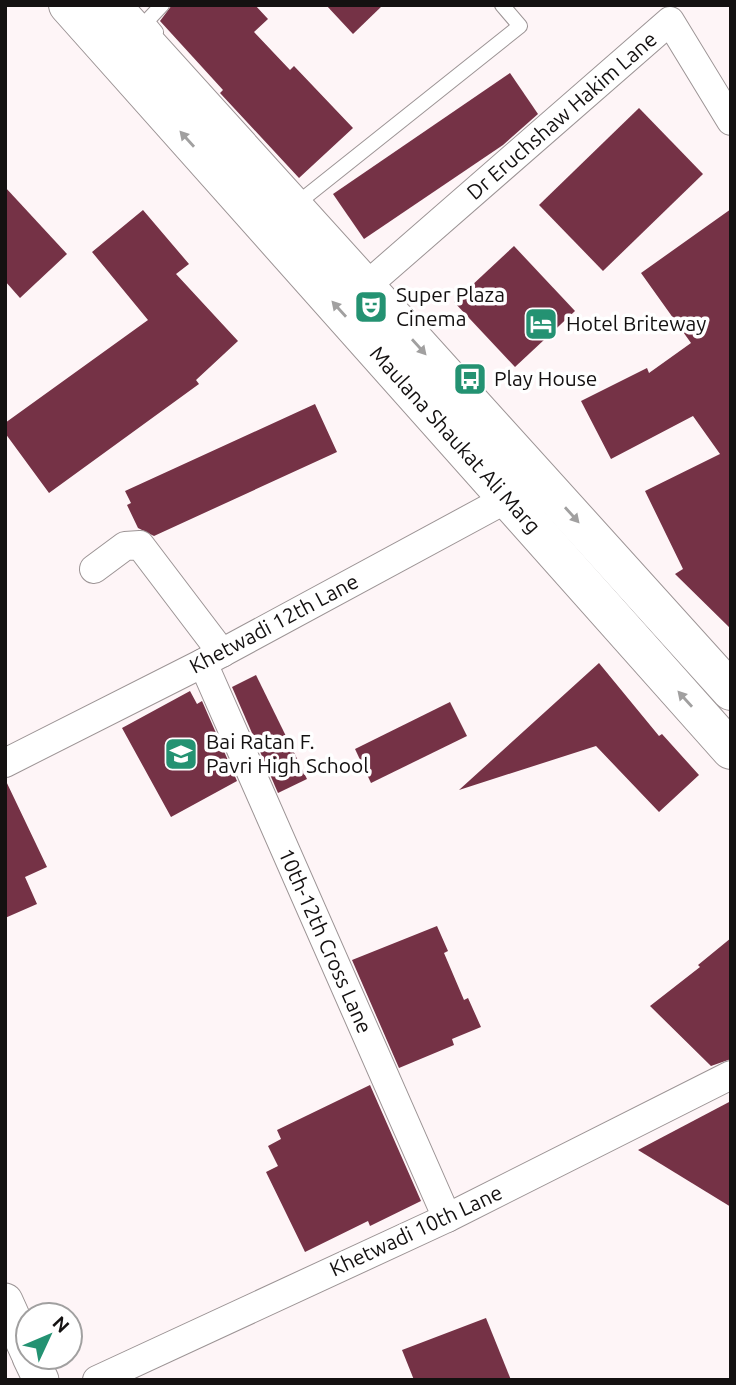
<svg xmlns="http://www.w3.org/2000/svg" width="736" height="1385" font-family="Ubuntu,sans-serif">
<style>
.building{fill:#753246}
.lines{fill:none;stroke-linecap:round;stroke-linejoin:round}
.service-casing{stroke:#9c9495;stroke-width:16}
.minor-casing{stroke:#9c9495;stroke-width:30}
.tertiary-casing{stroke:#9c9495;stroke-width:37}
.secondary-casing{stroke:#9c9495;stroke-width:40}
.service{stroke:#fff;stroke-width:14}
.minor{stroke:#fff;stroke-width:28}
.tertiary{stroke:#fff;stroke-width:35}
.secondary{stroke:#fff;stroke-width:38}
.oneway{fill:#a1a0a0}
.labels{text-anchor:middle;stroke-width:7;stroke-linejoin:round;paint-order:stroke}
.street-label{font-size:21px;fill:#141111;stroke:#fff}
.poi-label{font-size:21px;fill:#141111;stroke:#fff;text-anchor:start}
</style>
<rect width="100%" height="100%" fill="#fef5f7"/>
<g class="building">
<polygon points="172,5 255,5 268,19 254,32 290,70 294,66 353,128 299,178 220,93 223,90 160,21"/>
<polygon points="326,5 383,5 353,34"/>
<polygon points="510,73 538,114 503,145 364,239 333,194"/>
<polygon points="639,108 703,174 603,271 539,205"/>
<polygon points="5,187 67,254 20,298 5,281"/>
<polygon points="731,209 731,629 675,574 683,569 645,491 720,454 693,416 611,459 581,401 647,368 649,373 691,343 641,273"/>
<polygon points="143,210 189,264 176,274 238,341 196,380 199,384 49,493 5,433 5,423 148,320 92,252"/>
<polygon points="514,246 575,311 515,367 454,302"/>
<polygon points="315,404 337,452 154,536 138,528 127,505 131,503 125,491"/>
<polygon points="599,663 659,736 662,734 699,775 659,812 596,746 459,790"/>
<polygon points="256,675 307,779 278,793 232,687"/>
<polygon points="190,691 197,704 202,701 237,781 171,817 122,728"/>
<polygon points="450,702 467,736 371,783 355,749"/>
<polygon points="5,779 47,867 25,877 37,904 5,918"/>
<polygon points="437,926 448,951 444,953 464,1000 468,998 481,1027 452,1039 454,1045 399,1068 352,960"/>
<polygon points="731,938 731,1059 711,1066 650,1006 700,967 698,965"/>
<polygon points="370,1085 421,1201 370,1226 368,1221 305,1252 266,1172 278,1166 268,1146 281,1139 277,1130"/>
<polygon points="731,1101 731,1207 638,1150"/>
<polygon points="486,1318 511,1380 414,1380 402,1350"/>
</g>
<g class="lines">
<defs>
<g id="service">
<polyline points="156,32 147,21 162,5"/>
<polyline points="294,206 520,26 502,5"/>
</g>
<g id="minor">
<polyline points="365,287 670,21 731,121"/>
<polyline points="94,569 125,546 140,545 222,653"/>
<polyline points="203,663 447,1218"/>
<polyline points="5,763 203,663 523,490"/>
<polyline points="97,1380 447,1218 731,1075"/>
</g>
<g id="tertiary">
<polyline points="5,1301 28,1352"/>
<polyline points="30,1357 41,1380"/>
</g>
<g id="secondary">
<polyline points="68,5 731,750"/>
<polyline points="111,5 731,691"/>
</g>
</defs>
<use href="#service" class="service-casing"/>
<use href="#minor" class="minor-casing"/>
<use href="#tertiary" class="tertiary-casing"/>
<use href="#secondary" class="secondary-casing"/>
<use href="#service" class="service"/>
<use href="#minor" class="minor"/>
<use href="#tertiary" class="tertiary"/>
<use href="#secondary" class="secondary"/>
</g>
<defs><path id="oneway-solid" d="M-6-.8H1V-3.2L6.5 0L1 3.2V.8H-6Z" transform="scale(1.75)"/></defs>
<g class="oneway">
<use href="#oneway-solid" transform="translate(187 139) rotate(-132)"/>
<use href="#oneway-solid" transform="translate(339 309) rotate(-132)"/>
<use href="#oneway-solid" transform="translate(419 347) rotate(48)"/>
<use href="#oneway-solid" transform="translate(572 515) rotate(48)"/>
<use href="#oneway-solid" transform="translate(685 699) rotate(-132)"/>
</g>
<defs>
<symbol id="theatre-square" viewBox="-11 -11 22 22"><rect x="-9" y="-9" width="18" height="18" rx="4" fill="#249272" stroke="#fff"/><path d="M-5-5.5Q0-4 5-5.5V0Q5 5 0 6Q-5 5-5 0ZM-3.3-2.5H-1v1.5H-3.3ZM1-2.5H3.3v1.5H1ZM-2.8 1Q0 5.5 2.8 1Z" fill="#fff"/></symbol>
<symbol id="hotel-square" viewBox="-11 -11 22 22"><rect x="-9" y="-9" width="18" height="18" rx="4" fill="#249272" stroke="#fff"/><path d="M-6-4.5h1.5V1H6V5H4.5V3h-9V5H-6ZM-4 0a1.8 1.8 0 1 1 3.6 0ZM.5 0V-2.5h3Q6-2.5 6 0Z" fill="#fff"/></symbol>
<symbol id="bus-square" viewBox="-11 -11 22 22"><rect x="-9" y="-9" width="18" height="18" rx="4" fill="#249272" stroke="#fff"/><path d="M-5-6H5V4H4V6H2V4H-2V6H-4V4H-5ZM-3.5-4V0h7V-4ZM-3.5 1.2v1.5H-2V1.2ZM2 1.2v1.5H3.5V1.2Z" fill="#fff"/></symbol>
<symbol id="school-square" viewBox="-11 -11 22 22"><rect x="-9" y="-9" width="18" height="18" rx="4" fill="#249272" stroke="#fff"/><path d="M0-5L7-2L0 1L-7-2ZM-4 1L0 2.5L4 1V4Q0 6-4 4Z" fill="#fff"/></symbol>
</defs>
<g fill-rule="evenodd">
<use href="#theatre-square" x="352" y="288" width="38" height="38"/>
<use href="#hotel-square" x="522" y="305" width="38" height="38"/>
<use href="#bus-square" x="451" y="360" width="38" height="38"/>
<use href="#school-square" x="162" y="735" width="38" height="38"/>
</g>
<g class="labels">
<g class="street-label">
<text transform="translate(562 116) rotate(-41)" y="7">Dr Eruchshaw Hakim Lane</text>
<text transform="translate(455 440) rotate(48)" y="7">Maulana Shaukat Ali Marg</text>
<text transform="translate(274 624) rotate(-28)" y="7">Khetwadi 12th Lane</text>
<text transform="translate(325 941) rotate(66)" y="7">10th-12th Cross Lane</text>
<text transform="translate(416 1231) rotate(-25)" y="7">Khetwadi 10th Lane</text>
</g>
<g class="poi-label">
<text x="396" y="302">Super Plaza<tspan x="396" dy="24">Cinema</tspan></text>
<text x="566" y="331">Hotel Briteway</text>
<text x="494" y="386">Play House</text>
<text x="206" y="749">Bai Ratan F.<tspan x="206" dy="24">Pavri High School</tspan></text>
</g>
</g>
<rect width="736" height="1385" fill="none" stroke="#141111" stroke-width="14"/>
<g transform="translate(49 1336) rotate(46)"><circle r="33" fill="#ffffff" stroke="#a1a0a0" stroke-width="2"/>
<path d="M0-5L12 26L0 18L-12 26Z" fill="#249272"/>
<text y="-10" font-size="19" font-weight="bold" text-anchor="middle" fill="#141111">N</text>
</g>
</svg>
